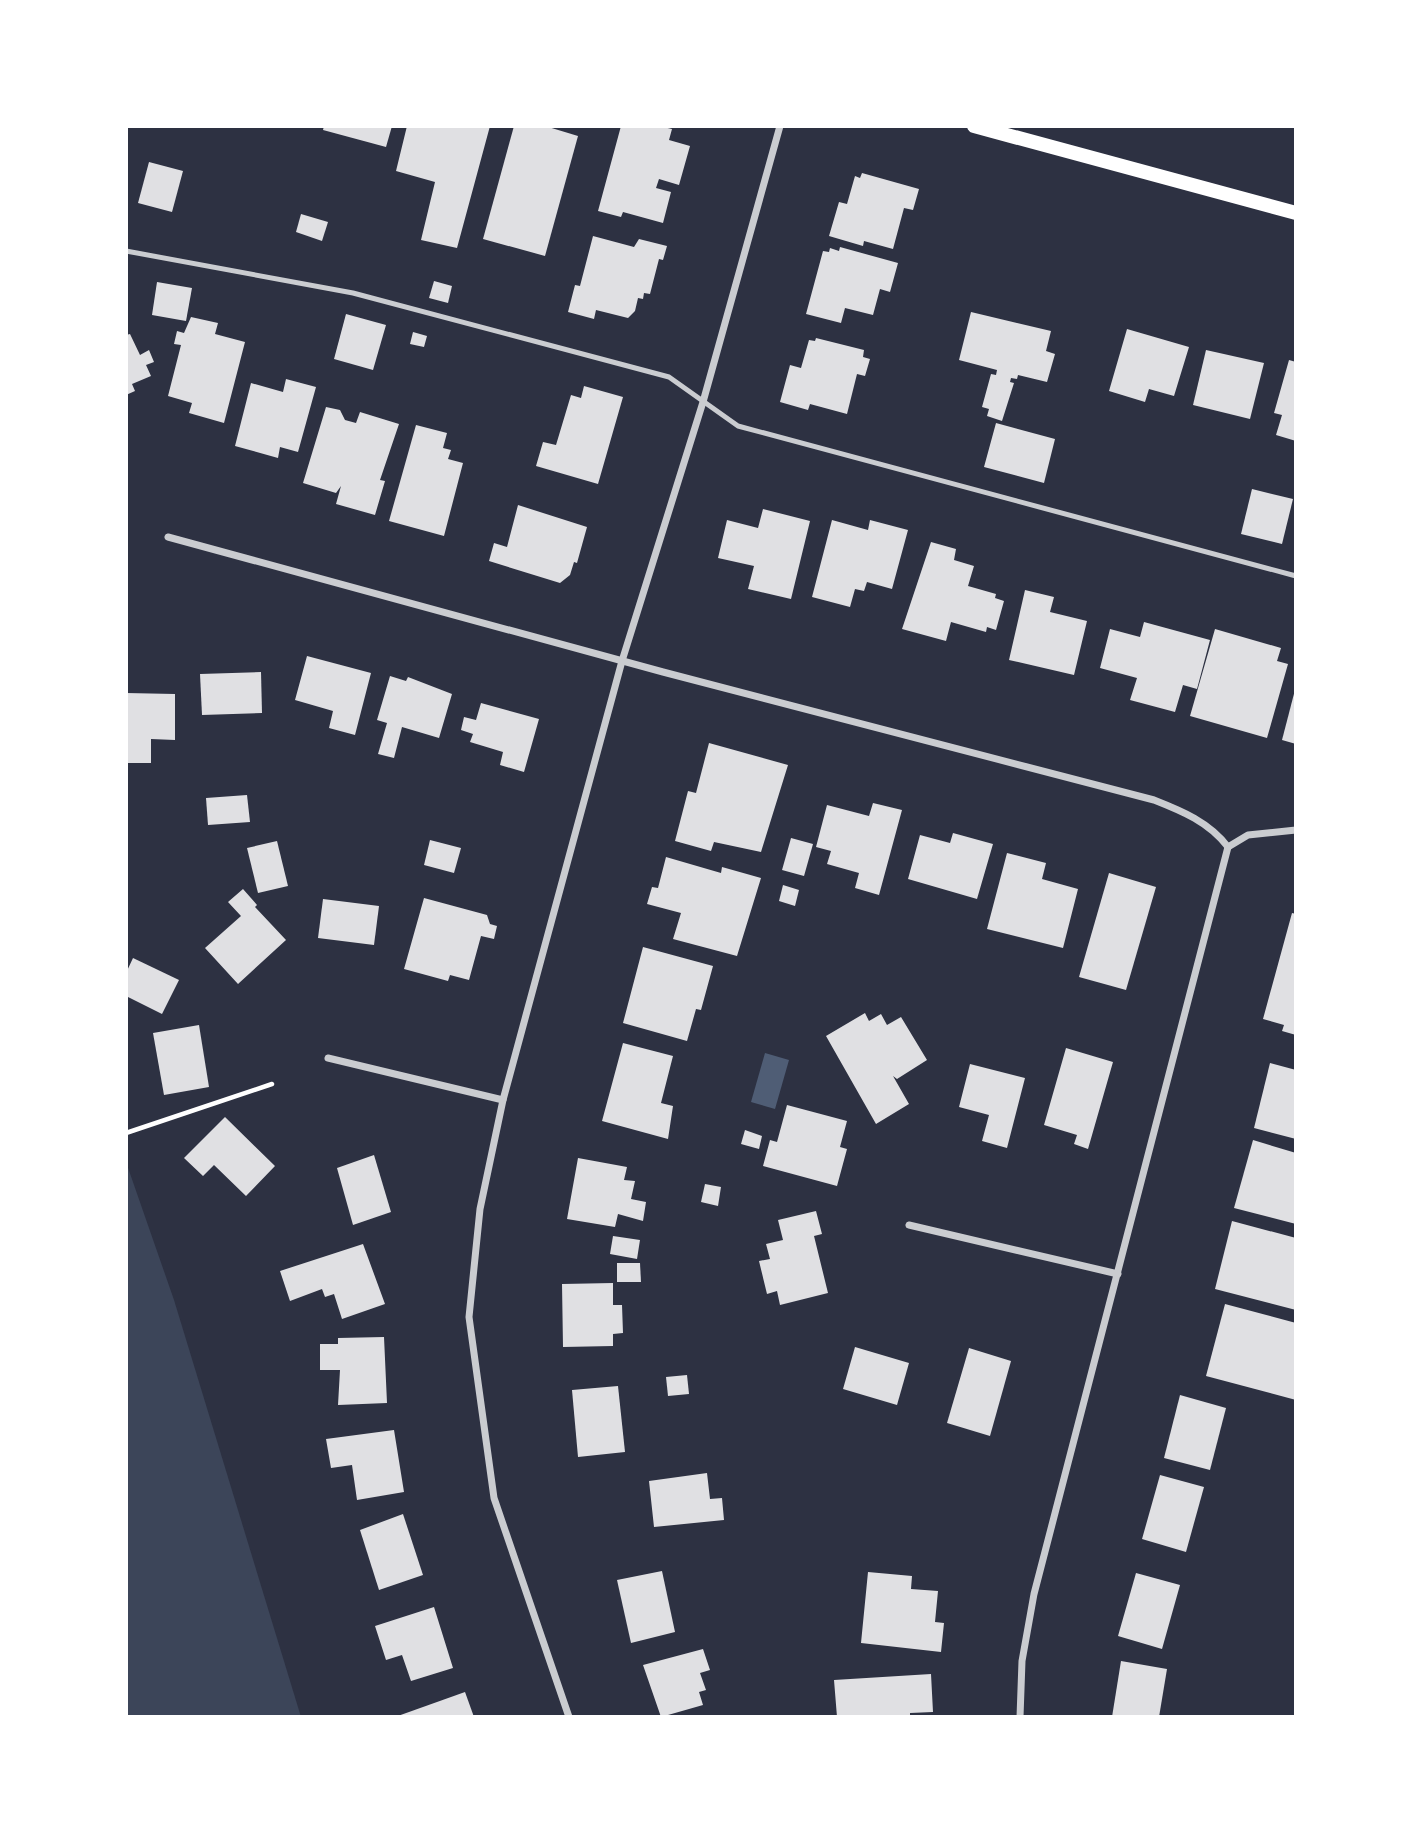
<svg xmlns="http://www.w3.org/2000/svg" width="1422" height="1843" font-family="'PT Sans',sans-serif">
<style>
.green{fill:#3c4559}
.water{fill:#4f5d75}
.building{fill:#e0e0e3}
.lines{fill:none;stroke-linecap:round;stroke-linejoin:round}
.path{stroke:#fff;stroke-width:4.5}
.service{stroke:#caccd0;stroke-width:5}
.minor{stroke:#caccd0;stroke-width:7}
.secondary{stroke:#fff;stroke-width:14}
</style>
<rect width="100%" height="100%" fill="#2d3142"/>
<polygon class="green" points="126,1162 174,1300 301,1717 126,1717"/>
<polygon class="water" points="765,1053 789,1060 775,1109 751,1102"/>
<g class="building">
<polygon points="324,126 392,126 386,147 323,130"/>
<polygon points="407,126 490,126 457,248 421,240 435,182 396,171"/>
<polygon points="514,126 545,126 578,136 545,256 483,239"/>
<polygon points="621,126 659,126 672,129 669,140 690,146 679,185 659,179 656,188 671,192 663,223 623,212 621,217 598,211"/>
<polygon points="149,162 183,171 172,212 138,203"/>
<polygon points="862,173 919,189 913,210 904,208 893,249 864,241 863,246 829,236 839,202 847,204 855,176 860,178"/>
<polygon points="301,214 328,222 322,241 296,232"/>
<polygon points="593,236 634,247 639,239 667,246 663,260 659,259 650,294 644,293 643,299 638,298 635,311 628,318 596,310 594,319 568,312 575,285 580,286"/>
<polygon points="840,247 898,263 890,292 880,289 873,315 845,308 841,323 806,314 823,251 829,252 830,248 839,251"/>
<polygon points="434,281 452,286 448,303 429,298"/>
<polygon points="157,282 192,288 186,321 152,315"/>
<polygon points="971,312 1051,331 1046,351 1055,354 1047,382 1018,375 1017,379 1011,378 1010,382 1014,383 1002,421 987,416 989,409 982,407 991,374 996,375 997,370 959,360"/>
<polygon points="346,314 386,325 373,370 334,359"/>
<polygon points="191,317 218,323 215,334 245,342 224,423 189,413 192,403 168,396 181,345 174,344 177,331 184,333"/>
<polygon points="1127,329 1189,347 1174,396 1149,389 1145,402 1109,391"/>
<polygon points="413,332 427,336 424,347 410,344"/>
<polygon points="130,334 140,355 149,350 154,362 146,365 151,376 132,384 135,391 126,395 126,335"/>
<polygon points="816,338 864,350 863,357 870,359 865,376 857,374 847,414 810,404 808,410 780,402 790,365 801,368 809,340 815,341"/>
<polygon points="1206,350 1264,363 1250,419 1193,405"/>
<polygon points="1289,360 1296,362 1296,441 1276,435 1282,415 1274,413"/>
<polygon points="286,379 316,387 298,452 280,447 278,458 235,446 251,383 283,392"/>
<polygon points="584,386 623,397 598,484 536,466 543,442 556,445 571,395 581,398"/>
<polygon points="326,407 340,410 345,420 356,423 360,412 399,424 380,480 385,481 375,515 336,504 341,486 336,493 303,483"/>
<polygon points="996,423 1055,439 1044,483 984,467"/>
<polygon points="416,425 447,433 443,448 451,450 448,459 463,463 444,536 389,521"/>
<polygon points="1252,489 1293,499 1282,544 1241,534"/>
<polygon points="518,505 587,527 577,563 574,562 570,575 560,583 489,561 494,543 507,547"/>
<polygon points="763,509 810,521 791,599 748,589 754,566 718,558 727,520 758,528"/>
<polygon points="832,520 868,530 870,520 908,530 892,589 867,582 864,591 855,589 850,607 812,597"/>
<polygon points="931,542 956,549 954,560 974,566 968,586 996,594 995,598 1004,601 996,630 987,627 986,632 951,622 946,641 902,629"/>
<polygon points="1025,590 1054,597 1050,612 1087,621 1074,675 1009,660"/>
<polygon points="1144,622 1210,640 1197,689 1183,685 1175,712 1130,700 1137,678 1100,668 1110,629 1140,637"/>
<polygon points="1215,629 1281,648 1277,661 1288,664 1267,738 1190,716"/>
<polygon points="307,656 371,673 355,735 329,728 333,711 295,700"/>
<polygon points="261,672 262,713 202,715 200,674"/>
<polygon points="390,676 406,681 408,677 452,694 439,738 402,727 394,758 378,754 387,723 377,720"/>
<polygon points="1296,686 1296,744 1282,740"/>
<polygon points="126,693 175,694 175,740 151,739 151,763 126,763"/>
<polygon points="481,703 539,719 524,772 500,765 503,752 470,742 473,734 461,730 464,717 476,720"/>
<polygon points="709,743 788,765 761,852 714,842 711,851 675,841 688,791 696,793"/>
<polygon points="247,795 250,822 208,825 206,798"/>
<polygon points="873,803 902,810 879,895 855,888 859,873 827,864 831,851 816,847 827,805 869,816"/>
<polygon points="953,833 993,844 977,899 908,879 920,835 950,843"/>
<polygon points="791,838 813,844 804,876 782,870"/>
<polygon points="430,840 461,848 454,873 424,865"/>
<polygon points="277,841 288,886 258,893 247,848"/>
<polygon points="1007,853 1046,863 1042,879 1078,889 1063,948 987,929"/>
<polygon points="666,857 721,873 722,867 761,878 737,956 673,939 681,913 647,904 652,887 658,888"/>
<polygon points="1109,873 1156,887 1126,990 1079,977"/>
<polygon points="783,885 799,890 795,906 779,901"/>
<polygon points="243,889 257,905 255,907 286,940 238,984 205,948 241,916 228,902"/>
<polygon points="424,898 487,915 490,924 497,926 494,939 481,936 469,980 450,975 448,981 404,969"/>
<polygon points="323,899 379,906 374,945 318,938"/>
<polygon points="1292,913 1296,914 1296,1035 1282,1031 1284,1025 1263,1019"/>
<polygon points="643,947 713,966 701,1010 696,1009 687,1041 623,1023"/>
<polygon points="133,958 179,980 162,1014 126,996 126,973"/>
<polygon points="865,1013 869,1021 881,1014 887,1025 901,1017 927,1060 897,1079 893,1076 909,1104 876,1124 826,1036"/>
<polygon points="199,1025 209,1087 164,1095 153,1033"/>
<polygon points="623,1043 673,1056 661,1103 673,1106 668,1139 602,1121"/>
<polygon points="1066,1048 1113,1062 1088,1149 1074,1144 1077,1135 1044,1125"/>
<polygon points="1270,1063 1296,1070 1296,1139 1254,1128"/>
<polygon points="970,1064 1025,1078 1007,1148 982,1141 989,1115 959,1107"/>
<polygon points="787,1105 847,1121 840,1147 847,1149 837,1186 763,1166 770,1140 777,1142"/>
<polygon points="225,1117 275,1166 246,1196 214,1165 203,1176 184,1158"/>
<polygon points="745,1130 762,1136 759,1149 741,1144"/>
<polygon points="1253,1140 1296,1153 1296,1224 1234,1208"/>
<polygon points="374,1155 391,1212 353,1225 337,1168"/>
<polygon points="578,1158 627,1167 624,1180 635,1181 631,1199 646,1202 643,1221 618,1214 615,1227 567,1219"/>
<polygon points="705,1184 721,1187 718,1206 701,1202"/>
<polygon points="816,1211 822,1234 814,1236 828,1293 780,1305 777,1291 767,1294 759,1261 770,1259 766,1244 783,1240 778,1220"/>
<polygon points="1232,1221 1296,1238 1296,1310 1215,1289"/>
<polygon points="613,1236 640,1240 637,1259 610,1254"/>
<polygon points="363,1244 385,1304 342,1319 334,1294 325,1297 322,1289 290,1301 280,1271"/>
<polygon points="617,1263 640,1263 641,1282 617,1282"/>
<polygon points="613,1283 613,1305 622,1305 623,1333 613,1334 613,1346 563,1347 562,1284"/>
<polygon points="1225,1304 1296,1323 1296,1400 1206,1376"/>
<polygon points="384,1337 387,1403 338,1405 340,1370 320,1370 320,1344 338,1344 338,1338"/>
<polygon points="855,1347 909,1363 897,1405 843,1389"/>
<polygon points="969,1348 1011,1361 990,1436 947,1423"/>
<polygon points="687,1375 689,1394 668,1396 666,1377"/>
<polygon points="618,1386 625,1452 578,1457 572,1390"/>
<polygon points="1180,1395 1226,1408 1210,1470 1164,1458"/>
<polygon points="394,1430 404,1492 357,1500 352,1465 331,1468 326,1439"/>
<polygon points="707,1473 710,1499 722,1498 724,1520 654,1527 649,1481"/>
<polygon points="1160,1475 1204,1487 1186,1552 1142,1539"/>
<polygon points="403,1514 423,1575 379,1590 360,1530"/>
<polygon points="662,1571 675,1632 631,1643 617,1580"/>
<polygon points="868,1572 912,1576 911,1589 938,1591 935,1622 944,1623 941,1652 861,1643"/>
<polygon points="1136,1573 1180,1585 1162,1649 1118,1636"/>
<polygon points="434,1607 453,1668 411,1681 402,1655 386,1660 375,1626"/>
<polygon points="703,1649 710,1670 700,1673 706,1690 699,1692 703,1705 661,1717 643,1665"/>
<polygon points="1121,1661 1167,1669 1159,1717 1112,1717"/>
<polygon points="931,1674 933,1712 910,1713 910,1717 837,1717 834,1680"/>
<polygon points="465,1692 474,1717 395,1717"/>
</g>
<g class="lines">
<polyline class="path" points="126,1133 272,1084"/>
<polyline class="service" points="126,251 353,293 669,377 738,426 1296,576"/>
<g class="minor">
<path d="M168 537 663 672 1154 800C1182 811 1209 822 1228 847"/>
<polyline points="1228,847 1248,835 1296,830"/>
<polyline points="328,1058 503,1100"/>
<polyline points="909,1225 1118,1274"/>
<polyline points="569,1717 494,1498 469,1317 480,1209 503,1100 622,661 703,402 780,126"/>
<polyline points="1020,1717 1022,1661 1034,1594 1228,847"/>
</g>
<polyline class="secondary" points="974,126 1296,213"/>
</g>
<rect width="1422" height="1843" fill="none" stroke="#ffffff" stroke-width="256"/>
</svg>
